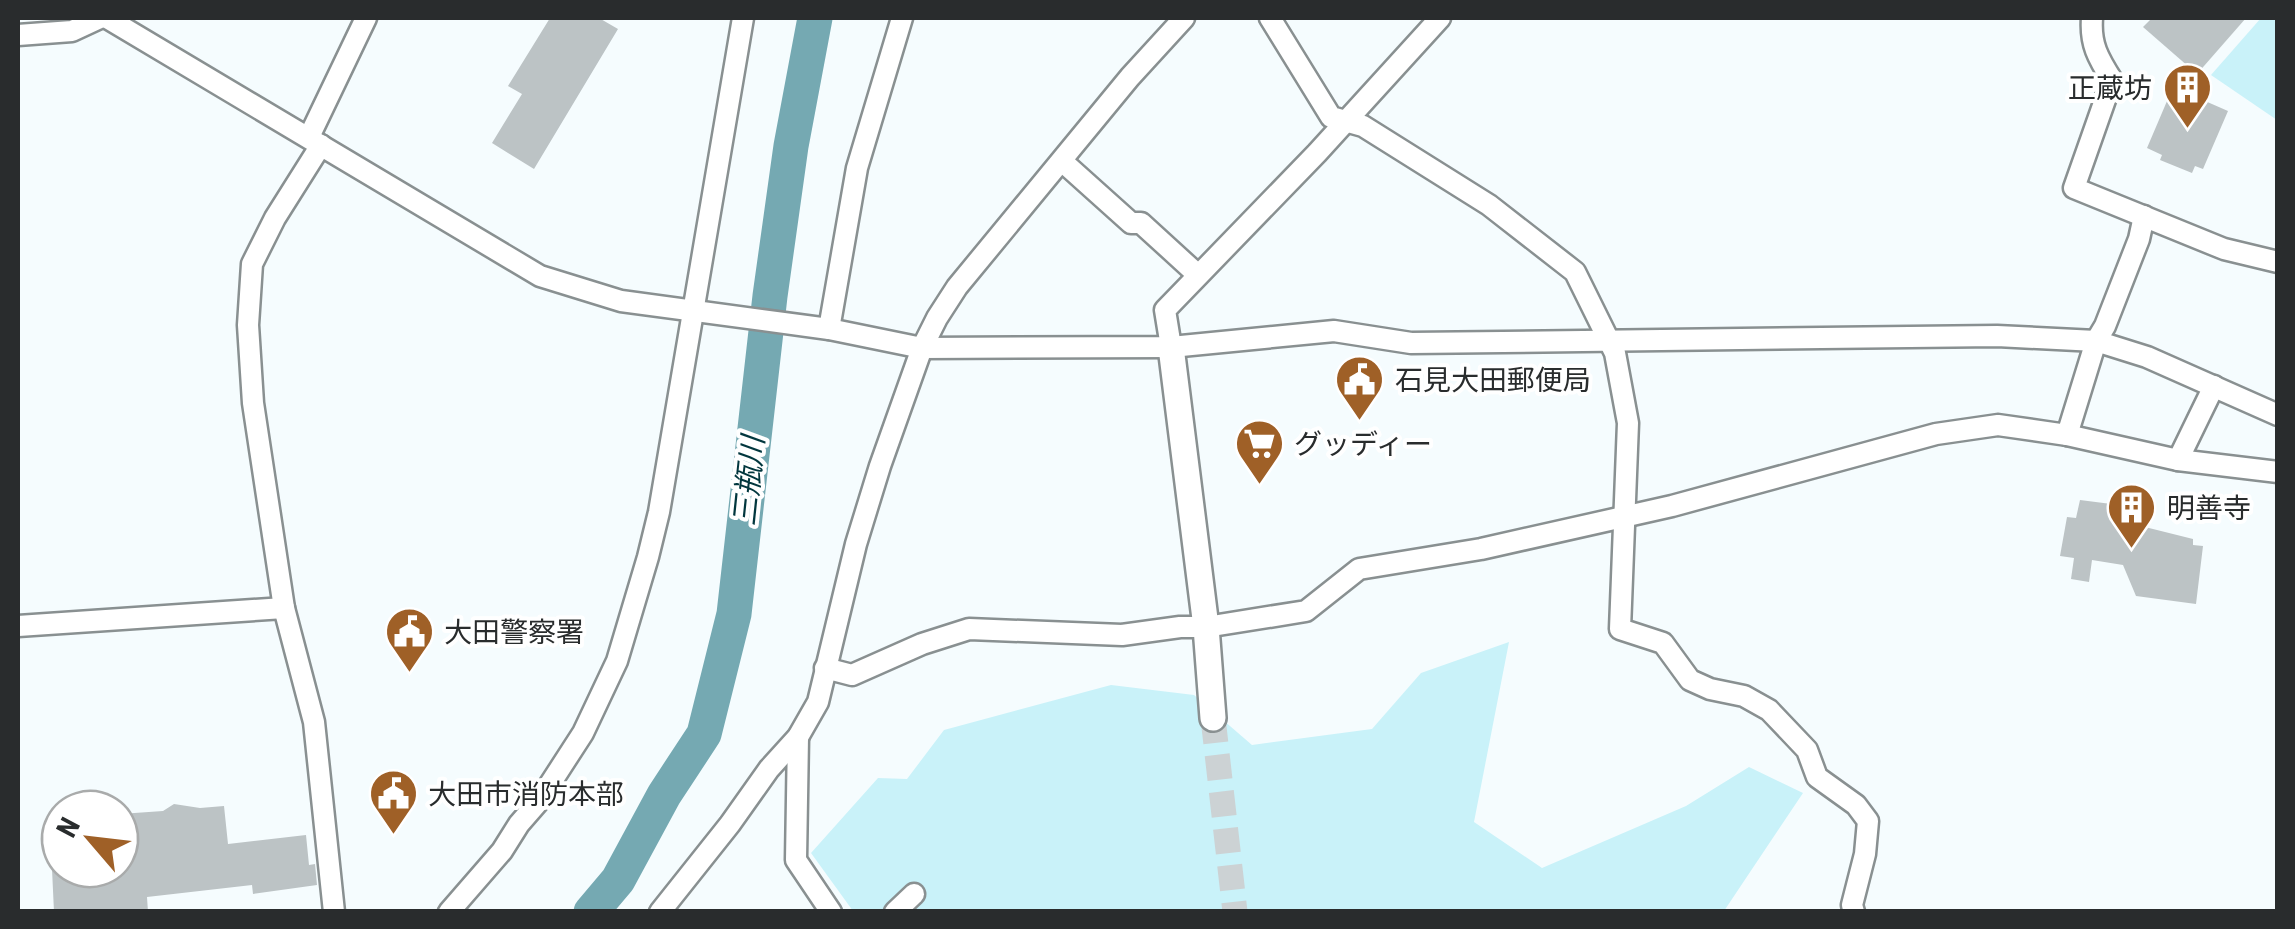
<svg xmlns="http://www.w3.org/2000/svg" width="2295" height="929" font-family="'Roboto Condensed','Noto Sans JP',sans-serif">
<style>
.green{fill:#c9f2f9}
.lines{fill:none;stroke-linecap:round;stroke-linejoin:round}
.river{stroke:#75a9b2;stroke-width:35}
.building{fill:#bcc3c5}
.tertiary-tunnel{stroke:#ccd2d4;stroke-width:25;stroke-dasharray:25 12;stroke-linecap:butt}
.minor-casing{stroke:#899091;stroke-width:25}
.tertiary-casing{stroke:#899091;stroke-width:30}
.minor{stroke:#fff;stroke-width:20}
.tertiary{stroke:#fff;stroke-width:25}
.labels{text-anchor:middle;stroke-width:8;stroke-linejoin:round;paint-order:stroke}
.poi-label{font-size:28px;fill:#292c2d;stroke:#fff;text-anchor:start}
.water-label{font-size:30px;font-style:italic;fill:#02373e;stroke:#fff}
</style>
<rect width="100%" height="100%" fill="#f5fcfe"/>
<g class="green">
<polygon points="2261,18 2277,18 2277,120 2211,75"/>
<polygon points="1509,642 1474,822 1542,868 1686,806 1749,767 1803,793 1724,911 853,911 811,853 878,778 907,779 944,730 1111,685 1194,695 1252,745 1372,729 1421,673"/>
</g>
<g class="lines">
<polyline class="river" points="591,912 618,880 664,795 704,734 734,614 770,296 791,146 815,18"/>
</g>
<g class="building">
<polygon points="550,18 599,18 618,29 534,169 492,143 522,94 508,86"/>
<polygon points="2152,18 2246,18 2197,74 2143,27"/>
<polygon points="2173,87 2228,111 2203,169 2195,166 2192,173 2160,160 2162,155 2147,148"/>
<polygon points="2080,500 2127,506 2125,522 2193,539 2193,545 2203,546 2196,604 2136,596 2123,565 2092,560 2089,582 2071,579 2074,558 2060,556 2067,517 2076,518"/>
<polygon points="174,804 200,808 224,806 228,844 306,835 309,865 315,864 317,885 253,894 252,885 147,897 148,912 54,912 52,869 120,869 120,814 163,811"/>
</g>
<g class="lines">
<polyline class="tertiary-tunnel" points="1213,718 1235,912"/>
<defs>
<g id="minor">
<polyline points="107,18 540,276 621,301 829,329 922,348 1171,347 1334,331 1411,343 1997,336 2096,341 2147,357 2278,415"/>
<polyline points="1270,18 1331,117 1363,126 1489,205 1575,272 1615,353 1628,423 1620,629 1663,643 1690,680 1710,689 1744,696 1769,710 1807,750 1817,777 1856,805 1868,821 1865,854 1852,905 1854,912"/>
<path d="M2092 18C2090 44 2098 58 2112 80L2074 188 2224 249 2278 262"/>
<polyline points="18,35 72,31 100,18"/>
<polyline points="309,137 366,18"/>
<polyline points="321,145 275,218 252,264 248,325 253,403 284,608 314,722 334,912"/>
<polyline points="1063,162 1131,223 1141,223 1198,275"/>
<polyline points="829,329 857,168 902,18"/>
<polyline points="1171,347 1165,310 1317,153 1440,18"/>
<polyline points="2067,435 2096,341 2105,326 2139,239 2144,216"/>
<polyline points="2178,460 2214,386"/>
<polyline points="18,626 284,608"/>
<polyline points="825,668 852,675 922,644 969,629 1122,635 1180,627 1206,627 1306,611 1359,569 1481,549 1672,506 1936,434 1998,425 2067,435 2178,460 2278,472"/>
<polyline points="798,737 796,860 831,912"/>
<polyline points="449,912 502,851 519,824 539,801 583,733 617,661 648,557 659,512 743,18"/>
<polyline points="660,912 730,824 769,769 798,737 818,702 856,544 880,466 922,348 937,318 957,287 1130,77 1184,18"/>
<polyline points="895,912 914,894"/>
</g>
<polyline id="tertiary" points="1171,347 1206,627 1213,718"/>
</defs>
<use href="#minor" class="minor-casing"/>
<use href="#tertiary" class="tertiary-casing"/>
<use href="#minor" class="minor"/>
<use href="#tertiary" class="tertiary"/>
</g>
<defs>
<symbol id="building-pin" viewBox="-11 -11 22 30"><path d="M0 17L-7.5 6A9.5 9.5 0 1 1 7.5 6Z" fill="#9f6027" stroke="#fff"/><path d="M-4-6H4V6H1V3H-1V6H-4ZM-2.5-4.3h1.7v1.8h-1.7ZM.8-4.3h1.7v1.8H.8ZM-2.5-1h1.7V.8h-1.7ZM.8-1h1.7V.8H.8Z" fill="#fff"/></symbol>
<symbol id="civic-pin" viewBox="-11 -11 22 30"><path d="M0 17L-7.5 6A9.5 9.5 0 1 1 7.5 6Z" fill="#9f6027" stroke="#fff"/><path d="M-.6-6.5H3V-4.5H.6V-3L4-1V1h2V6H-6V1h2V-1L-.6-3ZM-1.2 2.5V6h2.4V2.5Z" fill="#fff"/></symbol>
<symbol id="supermarket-pin" viewBox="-11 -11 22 30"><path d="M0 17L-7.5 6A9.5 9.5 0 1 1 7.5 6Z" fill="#9f6027" stroke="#fff"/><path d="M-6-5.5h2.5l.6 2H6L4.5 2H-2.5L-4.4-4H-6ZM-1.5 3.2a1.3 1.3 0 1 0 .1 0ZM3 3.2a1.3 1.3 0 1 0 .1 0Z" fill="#fff"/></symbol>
</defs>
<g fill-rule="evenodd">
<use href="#building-pin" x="2160" y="60" width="55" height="75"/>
<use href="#civic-pin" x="1332" y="352" width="55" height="75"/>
<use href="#supermarket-pin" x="1232" y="416" width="55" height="75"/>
<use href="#building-pin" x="2104" y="480" width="55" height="75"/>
<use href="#civic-pin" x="382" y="604" width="55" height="75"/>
<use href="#civic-pin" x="366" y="766" width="55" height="75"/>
</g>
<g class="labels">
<g class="poi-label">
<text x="2152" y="98" text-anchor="end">正蔵坊</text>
<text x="1395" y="390">石見大田郵便局</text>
<text x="1294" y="454">グッディー</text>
<text x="2167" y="518">明善寺</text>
<text x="444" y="642">大田警察署</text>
<text x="428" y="804">大田市消防本部</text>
</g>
<g class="water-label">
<text transform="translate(749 481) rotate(-84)" y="10">三瓶川</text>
</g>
</g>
<rect width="2295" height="929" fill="none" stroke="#292c2d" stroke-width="40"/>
<g transform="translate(90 839) rotate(298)"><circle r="48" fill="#ffffff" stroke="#a9abab" stroke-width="2.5"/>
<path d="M0-8L18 38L0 25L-18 38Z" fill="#9f6027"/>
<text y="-15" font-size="28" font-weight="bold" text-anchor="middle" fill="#292c2d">N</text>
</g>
</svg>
